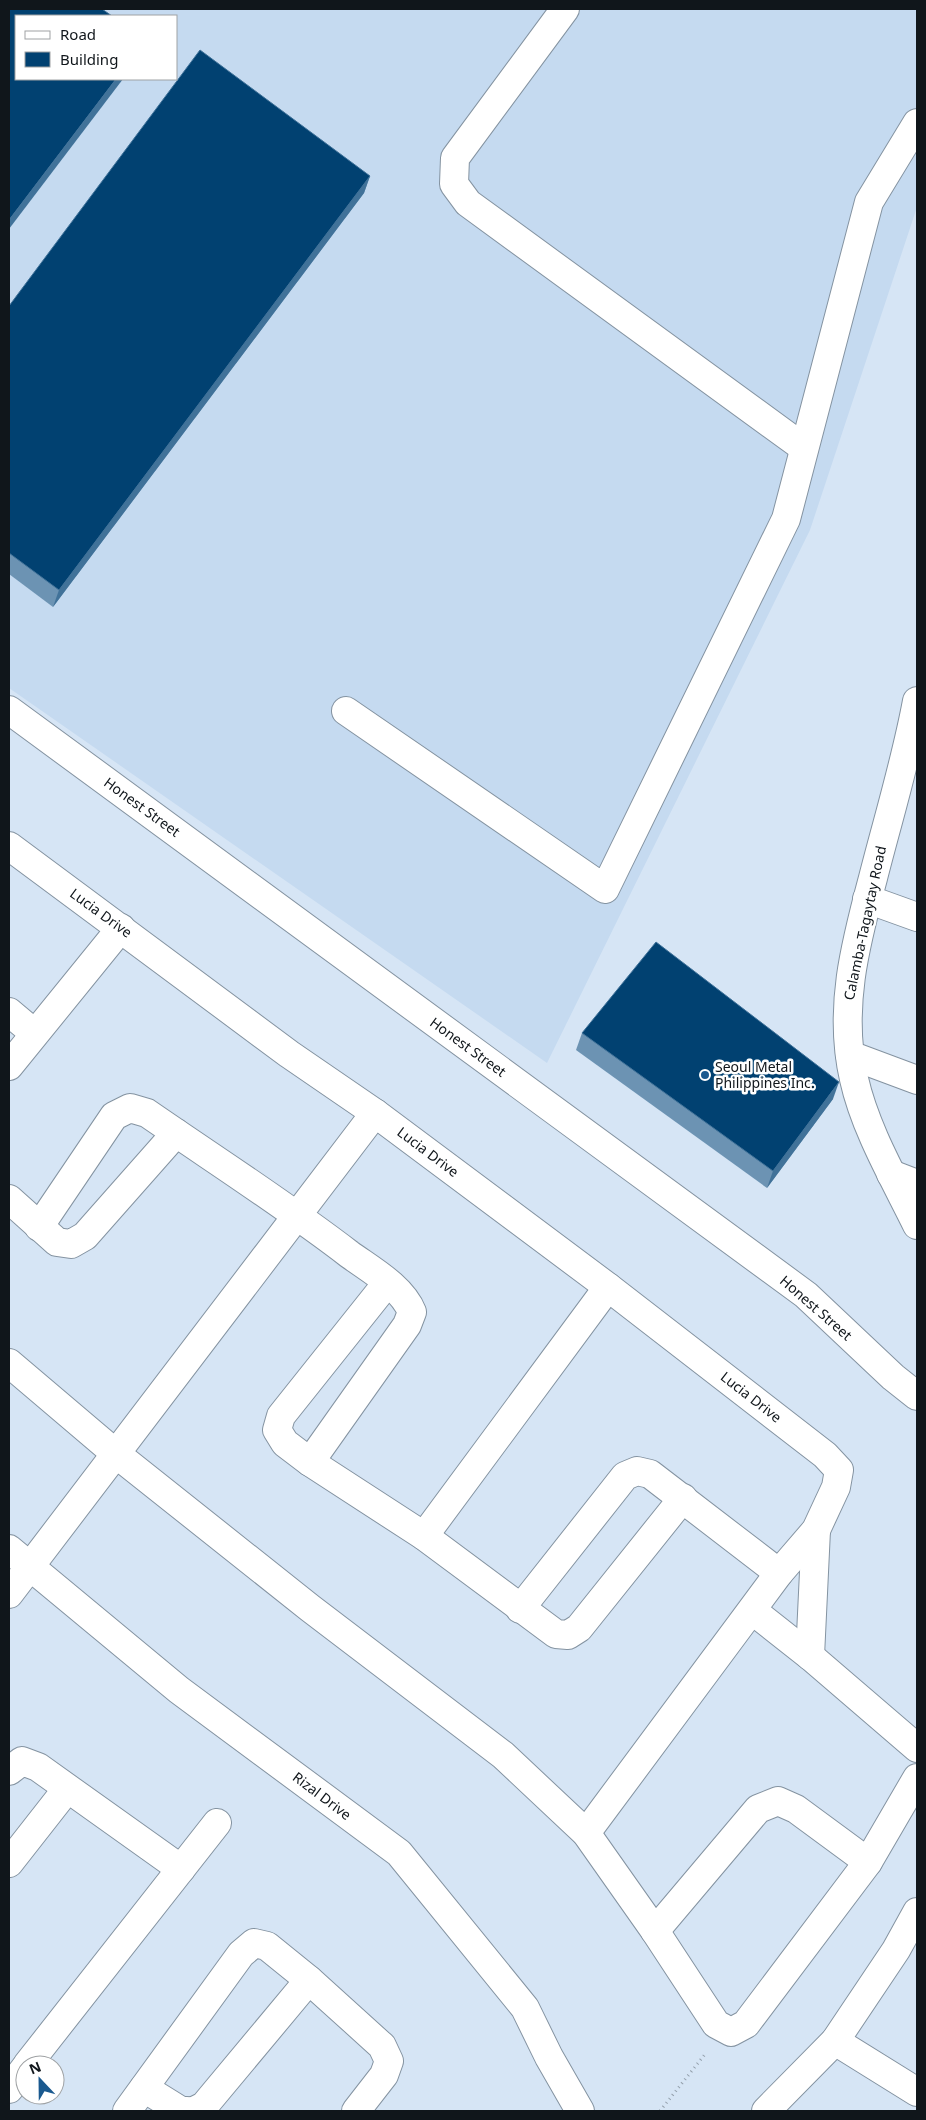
<svg xmlns="http://www.w3.org/2000/svg" width="926" height="2120" font-family="'Noto Sans',sans-serif">
<style>
.built{fill:#c5daf0;fill-rule:evenodd}
.lines{fill:none;stroke-linecap:round;stroke-linejoin:round}
.minor-casing{stroke:#8493a1;stroke-width:30}
.major-casing{stroke:#8493a1;stroke-width:30}
.path{stroke:#94a0ac;stroke-width:3;stroke-dasharray:1 4;stroke-linecap:butt}
.minor{stroke:#fff;stroke-width:28}
.major{stroke:#fff;stroke-width:28}
.wall{fill:#6c93b3}
.shaded-wall{fill:#417299}
.building{fill:#014171;stroke:#417299}
.poi-dot{fill:#1a598f;stroke:#fff;stroke-width:2}
.labels{text-anchor:middle;stroke-width:5;stroke-linejoin:round;paint-order:stroke}
.street-label{font-size:14px;fill:#10161b;stroke:#fff}
.poi-label{font-size:14px;fill:#10161b;stroke:#fff;text-anchor:start}
</style>
<rect width="100%" height="100%" fill="#d6e5f5"/>
<path class="built" d="M9 9H917V207L810 530 547 1063 9 688ZM16 16H176V79H16Z"/>
<g class="lines">
<defs>
<g id="minor">
<polyline points="565,9 455,158 454,184 468,203 804,448"/>
<polyline points="9,710 806,1295 893,1377 917,1396"/>
<polyline points="346,711 605,889 786,519 869,202 917,123"/>
<polyline points="9,846 289,1054 375,1113 608,1287 825,1455 839,1470 836,1487 816,1530 779,1573 586,1833"/>
<polyline points="867,899 917,917"/>
<polyline points="9,1012 34,1033"/>
<polyline points="850,1055 917,1080"/>
<polyline points="9,1066 121,928"/>
<polyline points="891,1174 917,1184"/>
<polyline points="9,1199 57,1242 71,1244 85,1236 176,1133"/>
<path d="M39 1227 114 1116 130 1108 147 1113C215 1160 284 1204 349 1254 371 1270 402 1287 412 1312L407 1325 310 1462"/>
<polyline points="387,1283 281,1416 277,1430 285,1443 310,1462 424,1536 556,1634 568,1635 579,1628 683,1498"/>
<polyline points="9,1363 115,1453 310,1608 503,1755 586,1833 655,1931 716,2024 731,2032 746,2024 868,1862 917,1778"/>
<polyline points="424,1536 608,1287"/>
<polyline points="9,1549 179,1690 399,1853 525,2008 549,2057 580,2111"/>
<polyline points="9,1594 375,1113"/>
<polyline points="520,1609 625,1476 637,1471 650,1474 779,1573"/>
<polyline points="753,1611 810,1656 917,1748"/>
<polyline points="810,1656 816,1530"/>
<polyline points="9,1771 22,1761 38,1767 181,1869"/>
<polyline points="9,1863 67,1789"/>
<polyline points="655,1931 758,1809 778,1801 796,1809 868,1862"/>
<polyline points="835,2041 917,2092"/>
<polyline points="27,2065 217,1823"/>
<polyline points="144,2088 181,2111 187,2111"/>
<polyline points="9,2089 25,2068"/>
<polyline points="127,2111 241,1954 254,1943 267,1946 309,1980 382,2046 389,2061 384,2075 356,2111"/>
<polyline points="194,2111 204,2106 309,1980"/>
</g>
<g id="major">
<path d="M917 701C906 761 888 819 873 878 855 945 838 1010 854 1079 865 1129 895 1180 917 1225"/>
<polyline points="766,2111 835,2041 896,1950 917,1912"/>
</g>
</defs>
<use href="#minor" class="minor-casing"/>
<use href="#major" class="major-casing"/>
<polyline class="path" points="660,2111 706,2053"/>
<use href="#minor" class="minor"/>
<use href="#major" class="major"/>
</g>
<g class="wall">
<polygon points="370,176 364,193 53,607 9,574 9,306"/>
<polygon points="582,1033 833,1099 767,1188 576,1050"/>
</g>
<g class="shaded-wall">
<polygon points="116,79 123,79 9,229 9,220"/>
<polygon points="370,176 364,193 53,607 59,590"/>
<polygon points="839,1082 833,1099 767,1188 773,1171"/>
</g>
<g class="building">
<polygon points="9,9 102,9 112,16 16,16 16,79 116,79 9,220"/>
<polygon points="200,50 370,176 59,590 9,553 9,306"/>
<polygon points="656,942 839,1082 773,1171 582,1033"/>
</g>
<circle class="poi-dot" cx="705" cy="1075" r="5"/>
<g class="labels">
<g class="street-label">
<text transform="translate(142 807) rotate(36)" y="5">Honest Street</text>
<text transform="translate(101 913) rotate(36)" y="5">Lucia Drive</text>
<text transform="translate(865 923) rotate(-78)" y="5">Calamba-Tagaytay Road</text>
<text transform="translate(468 1047) rotate(36)" y="5">Honest Street</text>
<text transform="translate(428 1152) rotate(37)" y="5">Lucia Drive</text>
<text transform="translate(816 1308) rotate(41)" y="5">Honest Street</text>
<text transform="translate(751 1397) rotate(38)" y="5">Lucia Drive</text>
<text transform="translate(322 1796) rotate(37)" y="5">Rizal Drive</text>
</g>
<g class="poi-label">
<text x="715" y="1072">Seoul Metal<tspan x="715" dy="16">Philippines Inc.</tspan></text>
</g>
</g>
<rect width="926" height="2120" fill="none" stroke="#10161b" stroke-width="20"/>
<rect x="15" y="15" width="162" height="65" fill="#ffffff" stroke="#9fa2a4"/>
<rect x="25" y="31" width="25" height="8" fill="#ffffff" stroke="#9fa2a4"/>
<text x="60" y="40" font-size="15" fill="#10161b">Road</text>
<rect x="25" y="52" width="25" height="15" fill="#014171" stroke="#9fa2a4"/>
<text x="60" y="65" font-size="15" fill="#10161b">Building</text>
<g transform="translate(40 2080) rotate(338)"><circle r="24" fill="#ffffff" stroke="#9fa2a4"/>
<path d="M0-4L9 19L0 12L-9 19Z" fill="#1a598f"/>
<text y="-8" font-size="14" font-weight="bold" text-anchor="middle" fill="#10161b">N</text>
</g>
</svg>
